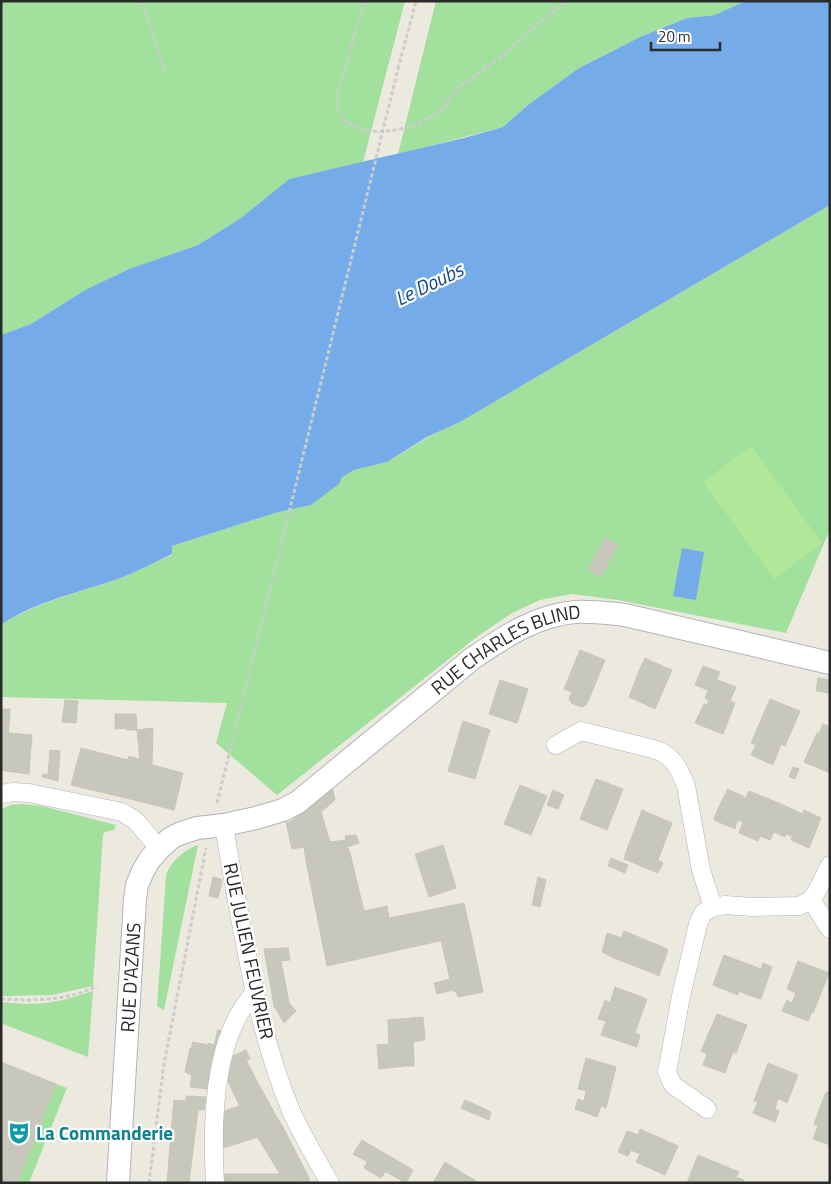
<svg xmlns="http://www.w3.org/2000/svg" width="831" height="1184" font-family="'Titillium Web',sans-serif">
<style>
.green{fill:#a2e09d}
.pitch{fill:#b1e799}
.water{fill:#76abea}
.building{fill:#c8c7bc;stroke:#c8c6b8}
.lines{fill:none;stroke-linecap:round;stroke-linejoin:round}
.minor-casing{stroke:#b3b1be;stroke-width:19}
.tertiary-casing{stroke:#b3b1be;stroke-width:24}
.path{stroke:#ccc;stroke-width:3;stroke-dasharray:4 2.5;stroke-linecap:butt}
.minor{stroke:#fff;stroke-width:18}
.tertiary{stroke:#fff;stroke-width:22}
.path-bridge{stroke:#ccc;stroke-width:3;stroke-dasharray:4 2.5;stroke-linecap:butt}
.labels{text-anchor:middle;stroke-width:4.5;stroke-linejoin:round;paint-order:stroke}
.street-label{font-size:19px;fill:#2b2b2b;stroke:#fff}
.culture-label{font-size:19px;font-weight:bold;fill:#0d838f;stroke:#fff;text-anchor:start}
.water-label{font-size:20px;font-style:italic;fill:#134697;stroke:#fff}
</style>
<rect width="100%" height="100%" fill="#eceade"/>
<g class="green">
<polygon points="1,1 405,1 363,162 289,179 241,218 198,245 129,269 85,290 31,324 1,335"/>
<polygon points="436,1 745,1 715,15 687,18 640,37 579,68 528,105 503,127 398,154"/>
<path d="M830 205V529L786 633 618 600 572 594 540 600 512 613 478 636 277 795 216 743 227 703 1 697V625C37 601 83 592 123 577 140 570 156 562 172 555V546L275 513 311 505 341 478 354 470 387 462 432 435 460 422Z"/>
<polygon points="21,804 42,806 116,825 114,830 105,832 103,835 93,986 52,995 1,996 1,809 11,805"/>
<path d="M198 845 164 1010 157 1006 166 876C170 862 184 850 198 845Z"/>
<path d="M93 991 88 1057 3 1024 1 1017V1002C16 1003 31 1005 46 1003 62 1001 78 996 93 991Z"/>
<polygon points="56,1084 67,1088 29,1183 17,1183"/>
</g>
<polygon class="pitch" points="751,446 822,543 774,579 703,482"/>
<g class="water">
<path d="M745 1H830V205L460 422 427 437 387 462 354 470 341 478 340 483 311 505 275 513 172 546V554C156 562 140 570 123 577 83 592 37 600 1 625V335L31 324 85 290 129 269 198 245 241 218 289 179 464 138 503 127 528 105 579 68 640 37 687 18 715 15Z"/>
<polygon points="682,548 704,552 696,600 673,596"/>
</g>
<g class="building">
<polygon points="605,538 618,545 601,577 588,570"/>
<polygon points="580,650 605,660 589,699 586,705 582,707 571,703 569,698 572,692 564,689"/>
<polygon points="645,658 651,661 645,674 639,671"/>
<polygon points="651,661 672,670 655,709 629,697 639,671 645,674"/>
<polygon points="703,666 720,672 717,679 713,678 708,690 695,685"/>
<polygon points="713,678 736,687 730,701 735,703 723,734 695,723 704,704 707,705 709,700 705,698"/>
<polygon points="818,678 830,680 829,693 816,691"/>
<polygon points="500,680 528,689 517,723 489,714"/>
<polygon points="770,699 800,711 785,746 781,744 773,765 751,755 756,745 751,743"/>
<polygon points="65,700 78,701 76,723 62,722"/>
<polygon points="1,709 10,709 6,771 1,770"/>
<polygon points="115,714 126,714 126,728 115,729"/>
<polygon points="126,714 136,714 137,730 126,730"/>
<polygon points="463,721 490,730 487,739 460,731"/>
<polygon points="823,724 830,727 830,773 804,762 817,733 819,734"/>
<polygon points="153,728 152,765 183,773 174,810 130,799 140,762 137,730"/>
<polygon points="460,731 487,739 475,779 448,771"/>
<polygon points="9,733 32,735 29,774 6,771"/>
<polygon points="81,748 128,760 129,756 139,759 140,762 130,799 71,785"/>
<polygon points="50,750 60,751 58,781 42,777 43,774 48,775"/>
<polygon points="793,767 799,769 795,779 789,777"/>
<polygon points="596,779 623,789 607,830 580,819"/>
<polygon points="520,785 547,796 531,835 504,824"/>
<polygon points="332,787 335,800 321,812 330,842 346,840 345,836 356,835 359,843 306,861 304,847 292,849 286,822 290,822"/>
<polygon points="727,789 741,795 739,800 726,794"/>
<polygon points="553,790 564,795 558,809 547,805"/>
<polygon points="749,791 774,801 758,841 739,833 743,822 738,820 736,824 715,816 725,794 739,800 741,795 746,798"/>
<polygon points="774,801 803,814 804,810 821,818 809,848 791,840 792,836 786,834 785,837 774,832 770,840 760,836"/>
<polygon points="642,810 672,823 658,860 663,863 658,873 624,859 627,849 634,852 638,842 631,839"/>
<polygon points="715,816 736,824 735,829 714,820"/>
<polygon points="631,839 638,842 634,852 627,849"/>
<polygon points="443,845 456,888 429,897 415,854"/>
<polygon points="346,848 349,849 364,911 387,906 394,951 327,966 306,861"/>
<polygon points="611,858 628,865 625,873 608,866"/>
<polygon points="213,877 221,879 222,882 218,898 209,896"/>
<polygon points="538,877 546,880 540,907 532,905"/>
<polygon points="464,903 471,934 394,951 389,918"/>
<polygon points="624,931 665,948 655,974 614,958"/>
<polygon points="607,933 622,938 614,958 602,952"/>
<polygon points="471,934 483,992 458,997 456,991 454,992 453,990 437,994 434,983 450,979 441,940"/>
<polygon points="288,948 290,960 281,961 289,1003 296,1011 284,1023 274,1006 264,949"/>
<polygon points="665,948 668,950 659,976 655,974"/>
<polygon points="724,955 761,969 763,963 772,967 761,999 751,996 753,990 741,985 738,995 713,985"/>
<polygon points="798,961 829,973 813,1013 812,1012 808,1021 782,1011 787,1000 792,1003 796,993 787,989"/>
<polygon points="741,985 753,990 751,996 739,991"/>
<polygon points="615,987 647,999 635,1033 640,1035 637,1047 601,1035 612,1003 610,1003"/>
<polygon points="605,1000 610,1003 612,1003 606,1021 598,1019"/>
<polygon points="717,1014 747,1025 736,1053 728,1049 723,1060 729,1062 725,1073 703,1065 707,1054 701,1051"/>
<polygon points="423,1017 425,1040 413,1042 414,1055 405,1055 406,1066 379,1069 377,1045 389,1044 388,1020"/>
<polygon points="218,1030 222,1031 215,1064 211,1063 207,1089 190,1087 192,1075 185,1072 190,1048 191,1049 193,1042 208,1045 209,1043 214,1045"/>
<polygon points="728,1049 733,1052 729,1062 723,1060"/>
<polygon points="246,1050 250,1059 246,1060 258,1083 233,1092 228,1081 233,1056"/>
<polygon points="405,1055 414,1055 414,1066 406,1066"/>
<polygon points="586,1058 616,1067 606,1108 601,1106 597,1117 575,1109 578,1099 584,1101 586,1091 578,1089"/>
<polygon points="1,1062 56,1084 17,1183 1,1183"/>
<polygon points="768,1063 798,1075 787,1103 778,1098 775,1109 779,1111 775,1122 753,1113 758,1102 754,1101"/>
<polygon points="258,1083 275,1114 248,1123 233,1092"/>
<polygon points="826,1092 830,1093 830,1145 813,1139 818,1126 814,1124"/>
<polygon points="186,1096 206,1097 204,1110 173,1109 174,1100 186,1101"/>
<polygon points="465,1100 491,1112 489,1120 461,1108"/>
<polygon points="239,1106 248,1123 222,1131 222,1112"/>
<polygon points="173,1109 198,1110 189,1183 167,1183"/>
<polygon points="275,1114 284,1129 223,1148 222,1131"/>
<polygon points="284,1129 309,1178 280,1174 258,1138"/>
<polygon points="640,1129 678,1146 665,1175 636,1162 640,1154 631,1150 628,1156 618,1152 627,1131 638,1135"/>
<polygon points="362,1140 413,1170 406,1183 353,1154"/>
<polygon points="698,1155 739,1172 736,1177 744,1180 743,1183 687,1183"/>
<polygon points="367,1162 385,1172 381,1178 364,1168"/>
<polygon points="445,1162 479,1183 433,1183"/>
<polygon points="224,1174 280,1174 309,1178 309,1183 224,1183"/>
</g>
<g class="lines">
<defs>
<g id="minor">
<polyline points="556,745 581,731 653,749 661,752 669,757 676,765 681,774 686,786 701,870 713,907"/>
<polyline points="1,794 13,792 29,793 122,812 136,821 152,840 160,848"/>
<path d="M224 825C229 858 235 890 241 923 253 987 266 1052 292 1113 303 1137 317 1160 330 1183"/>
<polyline points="811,900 830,929"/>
<polyline points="707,1109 673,1085 667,1072 681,996 698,924 703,913 713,907 725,905 752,907 799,906 811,900 817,891 830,865"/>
<path d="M215 1183C212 1132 213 1063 237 1018 241 1009 248 1001 254 993"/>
</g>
<g id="tertiary">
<path id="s1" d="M118 1183 135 899 137 885 143 871 150 859 160 848 171 838 179 834 197 828 224 825 256 818 283 810 298 802 473 658C504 637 537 615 575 612 591 611 608 613 625 615L830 663"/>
</g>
</defs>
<use href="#minor" class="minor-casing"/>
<use href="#tertiary" class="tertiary-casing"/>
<g class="path">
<polyline points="142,1 165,73"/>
<path d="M365 1 337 94C337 111 340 120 356 127 378 138 420 127 439 112 446 105 451 95 458 88 468 79 481 72 492 64 517 43 541 20 568 1"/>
<polyline points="398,69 416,1"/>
<polyline points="217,803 283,537"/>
<path d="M1 999C33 1001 68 1001 97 986"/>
<polyline points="149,1183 164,1064 206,848"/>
</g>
<use href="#minor" class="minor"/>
<use href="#tertiary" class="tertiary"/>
<polyline class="path-bridge" points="283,537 398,69"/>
</g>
<defs>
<symbol id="theatre-bare" viewBox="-9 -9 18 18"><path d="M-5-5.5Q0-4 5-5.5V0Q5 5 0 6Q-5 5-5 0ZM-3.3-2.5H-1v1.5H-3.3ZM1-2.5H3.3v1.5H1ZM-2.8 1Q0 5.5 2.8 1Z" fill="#0f9aa8" stroke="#fff" stroke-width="2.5" paint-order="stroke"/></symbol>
</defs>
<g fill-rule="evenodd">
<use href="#theatre-bare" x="3" y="1117" width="32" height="32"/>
</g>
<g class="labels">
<g class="street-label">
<text dy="7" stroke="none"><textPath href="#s1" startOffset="751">RUE CHARLES BLIND</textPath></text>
<text transform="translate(249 951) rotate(78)" y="7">RUE JULIEN FEUVRIER</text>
<text dy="7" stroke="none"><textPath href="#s1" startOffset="206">RUE D'AZANS</textPath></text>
</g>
<g class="culture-label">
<text x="36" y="1140">La Commanderie</text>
</g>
<g class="water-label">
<text transform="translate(429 284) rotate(-26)" y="7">Le Doubs</text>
</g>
</g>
<rect width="831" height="1184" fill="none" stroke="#2b2b2b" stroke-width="5"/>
<path d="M651 42v8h69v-8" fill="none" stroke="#2b2b2b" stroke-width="2.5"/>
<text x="658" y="42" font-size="15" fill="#2b2b2b" stroke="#ffffff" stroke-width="4" paint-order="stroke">20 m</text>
</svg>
